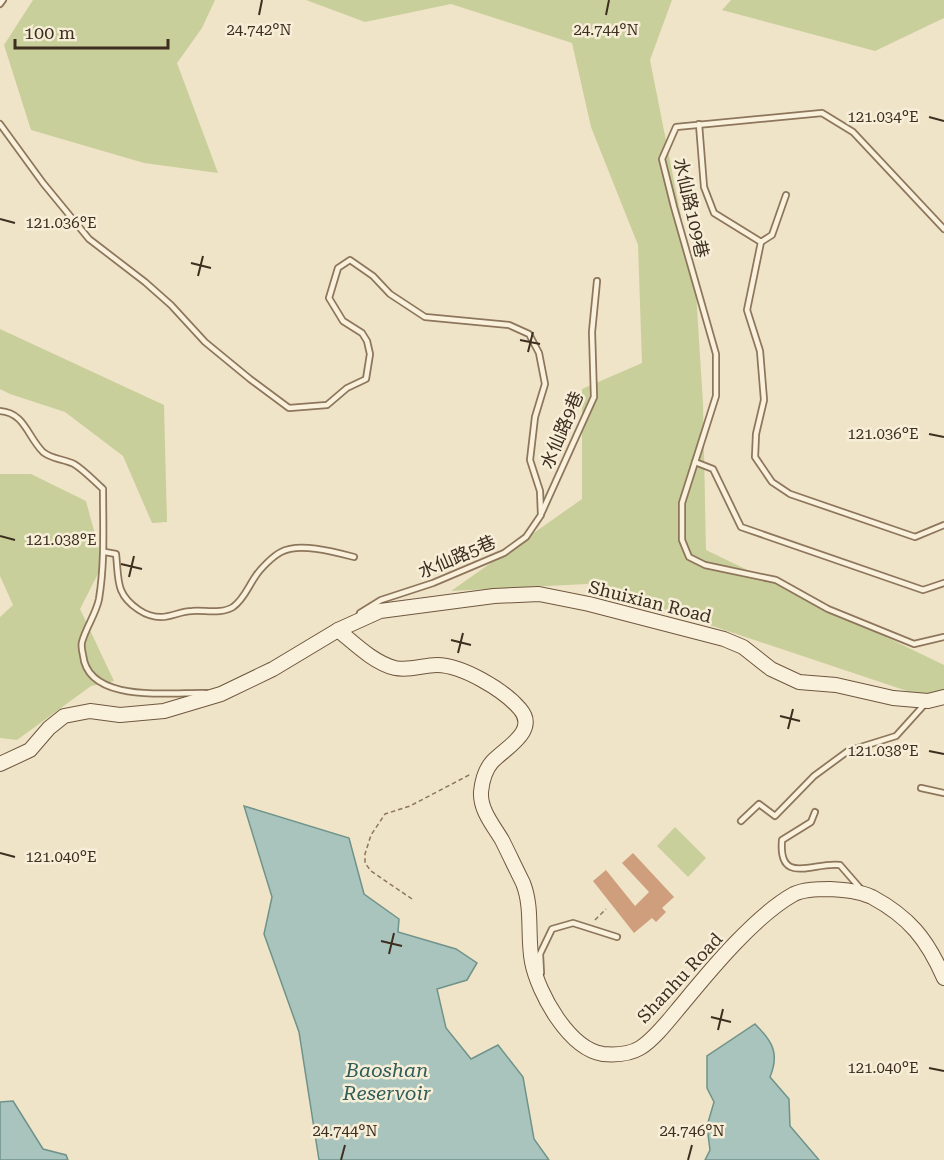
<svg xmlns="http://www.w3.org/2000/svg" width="944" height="1160" font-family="'Roboto Serif','Noto Sans TC',serif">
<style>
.green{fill:#c9cf9b}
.water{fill:#a9c4bc;stroke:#6f938a;stroke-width:1.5}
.building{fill:#cf9f7d}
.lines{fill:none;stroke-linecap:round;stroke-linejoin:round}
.lane-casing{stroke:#8d765c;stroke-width:8}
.secondary-casing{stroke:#6f573f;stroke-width:16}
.path{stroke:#8d765c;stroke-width:1.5;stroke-dasharray:4.5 3;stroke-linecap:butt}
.lane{stroke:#faf1dc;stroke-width:4.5}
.secondary{stroke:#faf1dc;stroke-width:14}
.ticks{fill:none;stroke:#3d2e20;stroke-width:2}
.labels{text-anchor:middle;stroke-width:5;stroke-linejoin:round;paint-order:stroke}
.street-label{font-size:18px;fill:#3d2e20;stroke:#f7eed8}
.water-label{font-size:20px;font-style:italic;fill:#2f5d5a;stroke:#f7eed8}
.ticks-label{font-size:15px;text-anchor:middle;fill:#3d2e20;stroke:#f7eed8;stroke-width:5;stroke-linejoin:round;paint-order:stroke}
</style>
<rect width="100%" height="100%" fill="#f0e4c8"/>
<g class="green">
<polygon points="33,0 215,0 202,28 177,63 218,173 144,163 31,130 4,45"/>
<polygon points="306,0 672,0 650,60 696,292 703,403 706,550 944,665 944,694 931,699 587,584 451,591 582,499 582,389 642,363 638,245 591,127 572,43 451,4 365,22"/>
<polygon points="731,0 944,0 944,18 875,51 722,10"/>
<polygon points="0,329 164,405 167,522 152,523 123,456 65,412 10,394 0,389"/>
<polygon points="0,474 31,474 86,501 103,564 80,609 114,681 91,686 17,740 0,738 0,617 13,605 0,576"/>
<polygon points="675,827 706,858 688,877 657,846"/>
</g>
<g class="water">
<polygon points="244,806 349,838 364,894 399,919 398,932 456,949 477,963 467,980 437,989 446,1028 471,1059 498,1045 523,1077 534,1139 549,1160 319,1160 299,1032 264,934 272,897"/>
<path d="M755 1024C772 1041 780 1053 770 1077L789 1099 790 1126 819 1160H705L710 1150 707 1126 714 1102 707 1088V1056Z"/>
<polygon points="13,1101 43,1149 66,1155 68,1160 0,1160 0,1102"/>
</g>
<polygon class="building" points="633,853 674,897 662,908 666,912 656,922 652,918 634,933 593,881 606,870 635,906 649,892 622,863"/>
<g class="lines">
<defs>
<g id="lane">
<polyline points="0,4 3,0"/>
<polyline points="0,124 43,183 89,239 145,282 171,305 205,342 250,379 289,408 327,405 347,388 366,379 370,354 367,341 362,333 343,321 329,298 338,268 350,260 373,276 390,294 425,317 509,325 529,334 539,353 545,384 535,417 530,460 540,491 541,515 526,537 504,553 433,583 381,600 360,613"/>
<polyline points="699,124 704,187 714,213 761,242 747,310 760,351 764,400 756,434 755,457 772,482 790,494 915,537 944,525"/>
<polyline points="944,229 853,132 822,113 676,127 662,159 674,207 716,354 716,396 682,503 682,540 689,557 705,565 776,580 828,609 914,644 944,637"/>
<polyline points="761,242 772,235 786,195"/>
<path d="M0 411C25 413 27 436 43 452 51 459 64 459 74 464 84 470 94 481 103 489 103 526 105 562 99 599 96 614 86 627 82 642 81 646 82 651 83 655 88 704 171 692 206 693"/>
<polyline points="695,462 713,469 741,527 923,590 944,583"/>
<polyline points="542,512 594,397 592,332 597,281"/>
<path d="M105 552 116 554C119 580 115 594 139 610 145 614 153 617 161 617 172 617 181 611 192 611 205 610 222 614 233 607 244 599 248 587 255 577 260 569 273 556 281 552 299 542 335 552 354 557"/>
<polyline points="921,788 944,793"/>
<path d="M815 812 811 822 782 840C778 887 815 861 840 865L860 888"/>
<polyline points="741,821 759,804 775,816 814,776 848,751 896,736 924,705"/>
<polyline points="541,973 540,954 552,929 573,923 617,937"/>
</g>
<g id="secondary">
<path d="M338 630C354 643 374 663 395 668 410 671 423 665 437 665 462 665 504 690 520 709 539 731 505 748 492 762 485 770 482 782 481 792 480 810 493 825 502 840 509 854 516 869 523 883 533 908 527 936 532 962 538 993 569 1049 603 1054 615 1055 630 1054 640 1048 656 1038 672 1016 684 1002 712 968 756 915 794 894 804 889 819 889 830 889 845 890 859 891 872 897 909 917 927 939 944 978"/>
<polyline points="0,764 30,750 49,728 64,716 90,711 120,715 164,711 221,694 273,669 338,630 380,611 494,596 539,594 589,604 724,639 743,647 771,669 799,682 836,685 893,698 928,701 944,697"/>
</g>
</defs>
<use href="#lane" class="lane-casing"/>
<use href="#secondary" class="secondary-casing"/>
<g class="path">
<polyline points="412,899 371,871 365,863 365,854 371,835 385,814 410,806 471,774"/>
<polyline points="595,920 606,909"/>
</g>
<use href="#lane" class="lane"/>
<use href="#secondary" class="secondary"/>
</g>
<path class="ticks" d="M259 15 262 0M606 15 609 0M929 117 944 121M0 219 15 223M191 263 211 268M198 276 203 256M520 340 540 344M528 352 533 332M929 434 944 437M0 536 15 540M121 564 142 569M129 577 134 556M451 640 471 645M458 653 463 633M780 716 800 721M788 729 793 709M929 751 944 754M0 853 15 857M381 941 402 946M389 954 394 933M711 1017 731 1022M718 1030 723 1009M929 1068 944 1071M341 1160 345 1145M688 1160 692 1145"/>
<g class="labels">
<g class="street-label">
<text transform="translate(691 208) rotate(77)" y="6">水仙路109巷</text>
<text transform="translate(562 430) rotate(-67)" y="6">水仙路9巷</text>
<text transform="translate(457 557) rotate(-23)" y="6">水仙路5巷</text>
<text transform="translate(650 602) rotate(14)" y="6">Shuixian Road</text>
<text transform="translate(680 978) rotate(-47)" y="6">Shanhu Road</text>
</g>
<g class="water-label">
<text x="387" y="1077">Baoshan<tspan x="387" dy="23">Reservoir</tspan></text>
</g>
</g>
<g class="ticks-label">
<text x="259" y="35">24.742°N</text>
<text x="606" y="35">24.744°N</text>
<text x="883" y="122">121.034°E</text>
<text x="61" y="228">121.036°E</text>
<text x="883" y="439">121.036°E</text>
<text x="61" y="545">121.038°E</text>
<text x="883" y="756">121.038°E</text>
<text x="61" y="862">121.040°E</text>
<text x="883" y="1073">121.040°E</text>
<text x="345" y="1136">24.744°N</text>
<text x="692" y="1136">24.746°N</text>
</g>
<path d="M15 39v9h153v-9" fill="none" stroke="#3d2e20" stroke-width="3"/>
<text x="24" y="39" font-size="18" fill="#3d2e20" stroke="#f7eed8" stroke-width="4.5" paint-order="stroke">100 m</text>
</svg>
